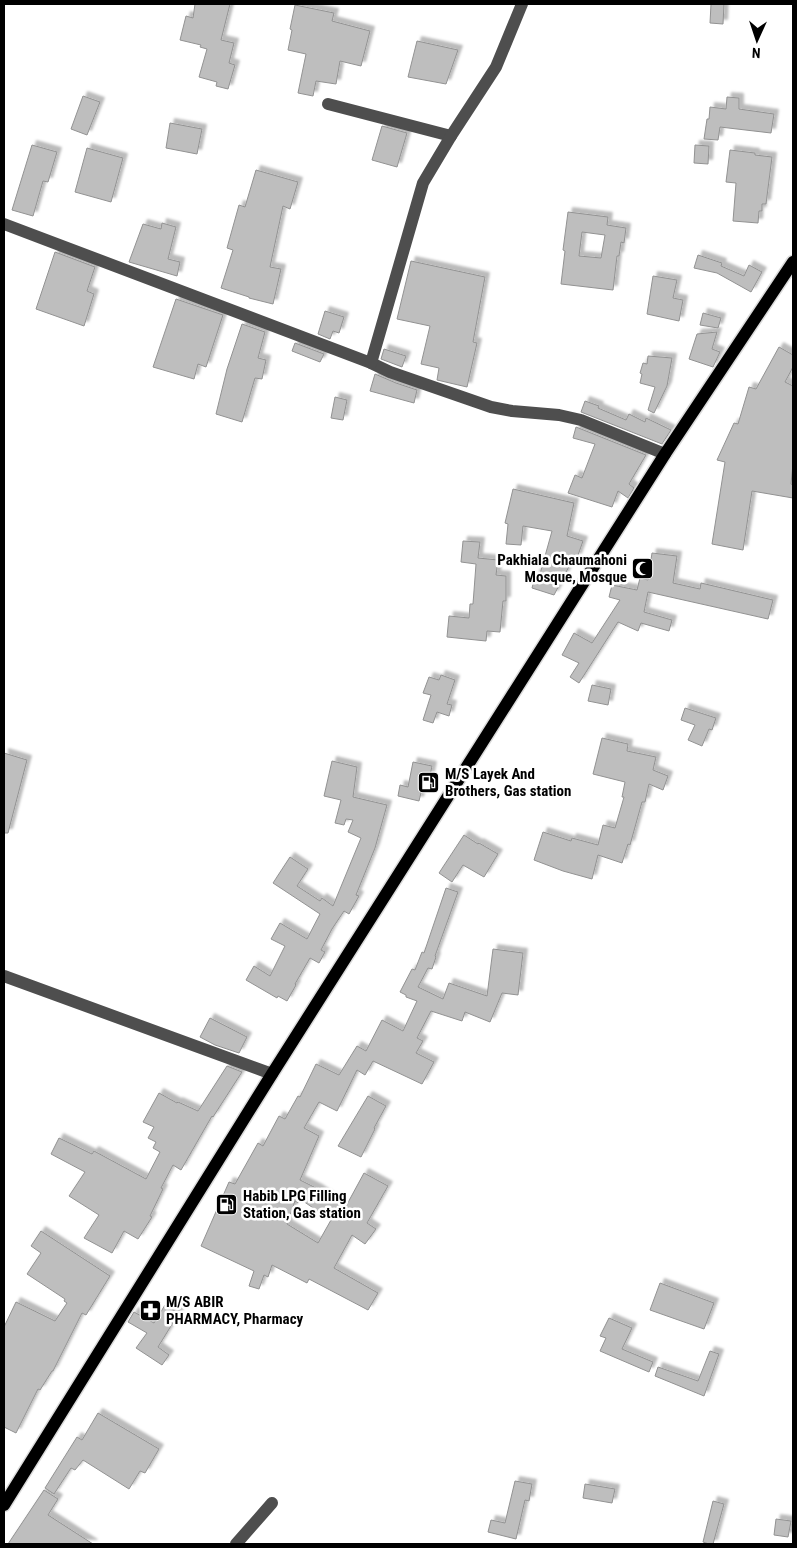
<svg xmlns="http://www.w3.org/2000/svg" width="797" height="1548" font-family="'Roboto Condensed',sans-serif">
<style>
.building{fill:#bebebe;stroke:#929292;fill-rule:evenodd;filter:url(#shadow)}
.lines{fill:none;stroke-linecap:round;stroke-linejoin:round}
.major-casing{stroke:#dbdbdb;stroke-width:15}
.minor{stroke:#4e4e4e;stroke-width:12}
.major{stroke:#000;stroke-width:12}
.labels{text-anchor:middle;stroke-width:5;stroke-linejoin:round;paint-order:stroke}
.poi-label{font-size:15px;font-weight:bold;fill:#000;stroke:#fff;text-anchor:start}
</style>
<defs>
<filter id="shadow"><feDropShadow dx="4.5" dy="-4.5" stdDeviation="1" flood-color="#0004"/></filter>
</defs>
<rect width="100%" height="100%" fill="#fff"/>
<g class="building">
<polygon points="195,4 230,4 221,40 234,43 229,63 235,65 228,89 216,86 217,82 199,77 207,49 200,47 201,45 180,40 186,16 193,18"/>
<polygon points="711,4 724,4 723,24 710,23"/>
<polygon points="295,5 334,13 332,21 370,31 361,66 340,61 336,84 316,81 313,96 298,93 306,54 288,50 292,30 290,29"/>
<polygon points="417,41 458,50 446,84 408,77"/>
<polygon points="83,96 100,102 87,135 71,129"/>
<polygon points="727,97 739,98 739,109 774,114 771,133 720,127 718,140 704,139 707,119 709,119 710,107 726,109"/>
<polygon points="170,123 202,129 197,154 166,148"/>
<polygon points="382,126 407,133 397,167 372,160"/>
<polygon points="32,145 57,152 48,182 43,181 33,216 12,210"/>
<polygon points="695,145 709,146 708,164 694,163"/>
<polygon points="87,148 123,158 111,202 75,192"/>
<polygon points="730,150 755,153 755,155 772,157 766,204 762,204 762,211 759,211 758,223 733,221 736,183 726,182"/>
<polygon points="256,170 298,182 290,209 283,206 270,267 281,269 273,304 249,298 249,297 221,288 233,250 227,248 239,205 245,207"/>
<path d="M568 212 608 217 607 225 626 228 624 243 621 242 619 256H617L613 290 561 284 565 251 563 250ZM582 232 605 235 601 258 579 256Z"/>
<polygon points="162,223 176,227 168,259 180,262 177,276 129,262 143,224 161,229"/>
<polygon points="55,252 95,267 87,291 94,294 84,326 36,309"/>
<polygon points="698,255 722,263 721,266 744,276 749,265 762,272 751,292 717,273 694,268"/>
<polygon points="411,261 485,277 473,342 477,343 467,387 437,380 439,368 421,364 430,326 397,319"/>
<polygon points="653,276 677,280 673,298 683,300 679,321 647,314"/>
<polygon points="176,299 223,315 206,367 198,364 194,379 153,367"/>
<polygon points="325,311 344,317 339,333 333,331 330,339 318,334"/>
<polygon points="703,313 721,318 718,328 700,325"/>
<polygon points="242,324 265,332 258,358 266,360 262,379 255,378 242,422 216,414 227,369"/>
<polygon points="717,332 712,349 720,352 713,367 689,359 697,334"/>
<polygon points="295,343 324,354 320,362 292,351"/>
<polygon points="779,347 793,355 793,367 785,382 793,386 793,464 791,484 793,485 793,498 752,491 743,550 712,544 725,462 717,460 734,423 738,424 749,387 756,389"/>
<polygon points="384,349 406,356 402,367 381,359"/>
<polygon points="648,356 672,358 667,386 654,413 648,410 655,387 640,383 642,374 640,373 643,363 647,364"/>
<polygon points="375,374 396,383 417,390 414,403 370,391"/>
<polygon points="335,397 347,400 343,420 331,418"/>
<polygon points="585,401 599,406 598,408 626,420 629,414 645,422 646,418 671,430 662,444 581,412"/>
<polygon points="576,427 646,455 629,484 634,488 628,498 618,491 612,507 568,493 575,475 582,478 595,444 573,438"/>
<polygon points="513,489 574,503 567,536 583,541 577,558 574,557 554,595 532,588 536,573 540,574 552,531 523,526 521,545 506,544 508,524 505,523"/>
<polygon points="463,541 480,542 478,558 498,560 496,575 506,576 506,601 503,601 500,632 487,631 486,641 447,637 449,616 469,618 470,604 473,604 476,564 461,562"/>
<polygon points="652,553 677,556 673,583 700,589 701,583 773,600 768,619 648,592 644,612 672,620 669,631 641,623 638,631 618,622 579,683 570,677 579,663 562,655 574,633 592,643 620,600 609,597 612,585 637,590 640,578 648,580"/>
<polygon points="441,675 455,680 447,704 452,705 449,716 437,712 433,723 423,720 431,695 423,693 429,677 439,680"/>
<polygon points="592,685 611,689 608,705 588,701"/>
<polygon points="685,708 716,718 712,730 709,729 702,746 688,740 695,725 681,720"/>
<polygon points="602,738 628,744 627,751 656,757 653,770 668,776 663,790 649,784 645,802 642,802 630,845 628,844 622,863 598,855 592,879 563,871 534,860 543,832 571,841 572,838 598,845 603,825 615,828 624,797 622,797 625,782 593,774"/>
<polygon points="4,753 27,760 8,833 4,833"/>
<polygon points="332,761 357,767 353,797 387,805 375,848 356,895 359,896 349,914 344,911 332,929 321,950 325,952 319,963 310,958 295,984 296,985 287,1001 278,996 277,998 246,980 254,966 270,976 285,946 271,939 280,923 307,939 320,914 273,883 290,857 308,869 297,886 320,901 322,898 333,906 361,838 348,832 353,820 346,819 344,825 335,823 341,800 324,796"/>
<polygon points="413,762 432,766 430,776 425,776 419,801 398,796 400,785 408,787"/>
<polygon points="464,835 478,844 479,843 498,854 484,877 463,865 452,882 439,873"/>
<path d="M446 888 458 892 435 956 436 957 432 969 428 968 418 987 443 999 449 983 487 996 493 949 523 953 518 995 502 993 490 1022 465 1012 462 1021 431 1011 417 1038 423 1041 416 1053 434 1062 422 1084 373 1061 365 1075 357 1070 337 1111 319 1102 304 1128 319 1136 300 1180 318 1189 345 1208 364 1173 388 1186 367 1223 376 1229 365 1244 352 1235 334 1268 378 1293 368 1310 309 1279 307 1283 272 1265 268 1277 264 1275 259 1289 249 1286 254 1271 201 1246 229 1182 235 1184 258 1143 263 1146 279 1116 285 1119 298 1096 300 1097 316 1064 339 1075 357 1046 366 1051 382 1020 403 1031 417 1001 406 997V995L400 992 412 969 415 970 422 952 424 953ZM300 1199 331 1220 318 1243 287 1224 295 1201 298 1203Z"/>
<polygon points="210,1018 247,1037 239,1053 215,1045 200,1037"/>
<polygon points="227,1066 242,1072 213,1117 212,1116 181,1170 173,1165 161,1188 163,1189 150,1216 152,1217 138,1239 124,1231 112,1253 84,1238 99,1215 69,1196 85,1172 51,1154 59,1138 92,1154 94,1151 146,1179 160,1152 153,1148 156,1142 148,1138 154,1127 143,1122 159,1093 177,1103 178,1102 198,1111"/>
<polygon points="368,1096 386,1106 374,1128 375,1129 361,1157 338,1146"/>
<polygon points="41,1231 110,1276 86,1315 82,1313 53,1371 52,1371 40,1390 38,1389 16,1433 4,1427 4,1327 16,1302 55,1321 67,1303 64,1301 65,1299 27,1274 41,1253 31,1246"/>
<polygon points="660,1283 714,1303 704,1329 650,1310"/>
<polygon points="165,1305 179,1313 158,1347 169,1355 162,1365 136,1348 147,1333 128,1322 134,1312 154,1323"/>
<polygon points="609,1318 632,1328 622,1349 653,1362 649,1372 600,1351 606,1338 600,1336"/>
<polygon points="710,1351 719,1354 704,1396 655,1376 658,1367 698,1381"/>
<polygon points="98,1413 159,1449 145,1473 140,1471 129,1489 83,1460 75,1470 71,1468 54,1494 45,1488 77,1437 82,1440"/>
<polygon points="515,1481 532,1484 529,1501 525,1500 516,1539 488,1532 491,1520 505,1523"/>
<polygon points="585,1484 615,1489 612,1503 583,1498"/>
<polygon points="44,1490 58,1499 48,1515 93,1544 8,1544"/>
<polygon points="713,1501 724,1504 713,1544 709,1544 703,1542"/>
<polygon points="776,1519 791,1521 788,1537 774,1535"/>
</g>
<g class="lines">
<defs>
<polyline id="major" points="4,1505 272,1074 665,454 793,262"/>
</defs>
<use href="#major" class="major-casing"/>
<g class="minor">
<polyline points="328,104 451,136"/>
<polyline points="4,224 371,363 390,372 491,407 512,411 559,415 581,420 665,454"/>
<polyline points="371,363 423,183 451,136 496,67 522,4"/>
<polyline points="4,976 272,1074"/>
<polyline points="236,1544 272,1503"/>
</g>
<use href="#major" class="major"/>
</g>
<defs>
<symbol id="mosque-square" viewBox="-11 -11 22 22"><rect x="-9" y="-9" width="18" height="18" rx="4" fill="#000" stroke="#fff"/><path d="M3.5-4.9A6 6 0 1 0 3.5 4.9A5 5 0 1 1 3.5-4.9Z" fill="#fff"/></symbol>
<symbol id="fuel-square" viewBox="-11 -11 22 22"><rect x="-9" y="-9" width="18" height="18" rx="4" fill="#000" stroke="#fff"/><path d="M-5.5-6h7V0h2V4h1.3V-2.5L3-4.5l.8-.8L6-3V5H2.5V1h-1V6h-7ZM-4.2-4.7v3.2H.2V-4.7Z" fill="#fff"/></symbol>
<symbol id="pharmacy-square" viewBox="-11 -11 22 22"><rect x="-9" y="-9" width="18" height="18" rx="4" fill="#000" stroke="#fff"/><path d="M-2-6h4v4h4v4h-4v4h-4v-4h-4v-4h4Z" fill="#fff"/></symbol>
</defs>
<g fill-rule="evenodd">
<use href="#mosque-square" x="630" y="556" width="25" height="25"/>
<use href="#fuel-square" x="416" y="770" width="25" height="25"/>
<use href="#fuel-square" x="214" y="1192" width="25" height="25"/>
<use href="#pharmacy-square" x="138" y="1298" width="25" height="25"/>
</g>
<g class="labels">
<g class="poi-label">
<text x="627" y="565" text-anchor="end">Pakhiala Chaumahoni<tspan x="627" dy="17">Mosque, Mosque</tspan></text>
<text x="445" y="779">M/S Layek And<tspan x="445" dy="17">Brothers, Gas station</tspan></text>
<text x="243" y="1201">Habib LPG Filling<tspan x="243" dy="17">Station, Gas station</tspan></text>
<text x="166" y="1307">M/S ABIR<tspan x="166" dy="17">PHARMACY, Pharmacy</tspan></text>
</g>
</g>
<rect width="797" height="1548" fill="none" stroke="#000000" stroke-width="10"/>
<g transform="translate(757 40) rotate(183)" stroke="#ffffff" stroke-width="4" paint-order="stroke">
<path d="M0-4L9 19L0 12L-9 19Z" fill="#000000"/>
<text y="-8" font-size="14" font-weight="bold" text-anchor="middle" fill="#000000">N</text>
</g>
</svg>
